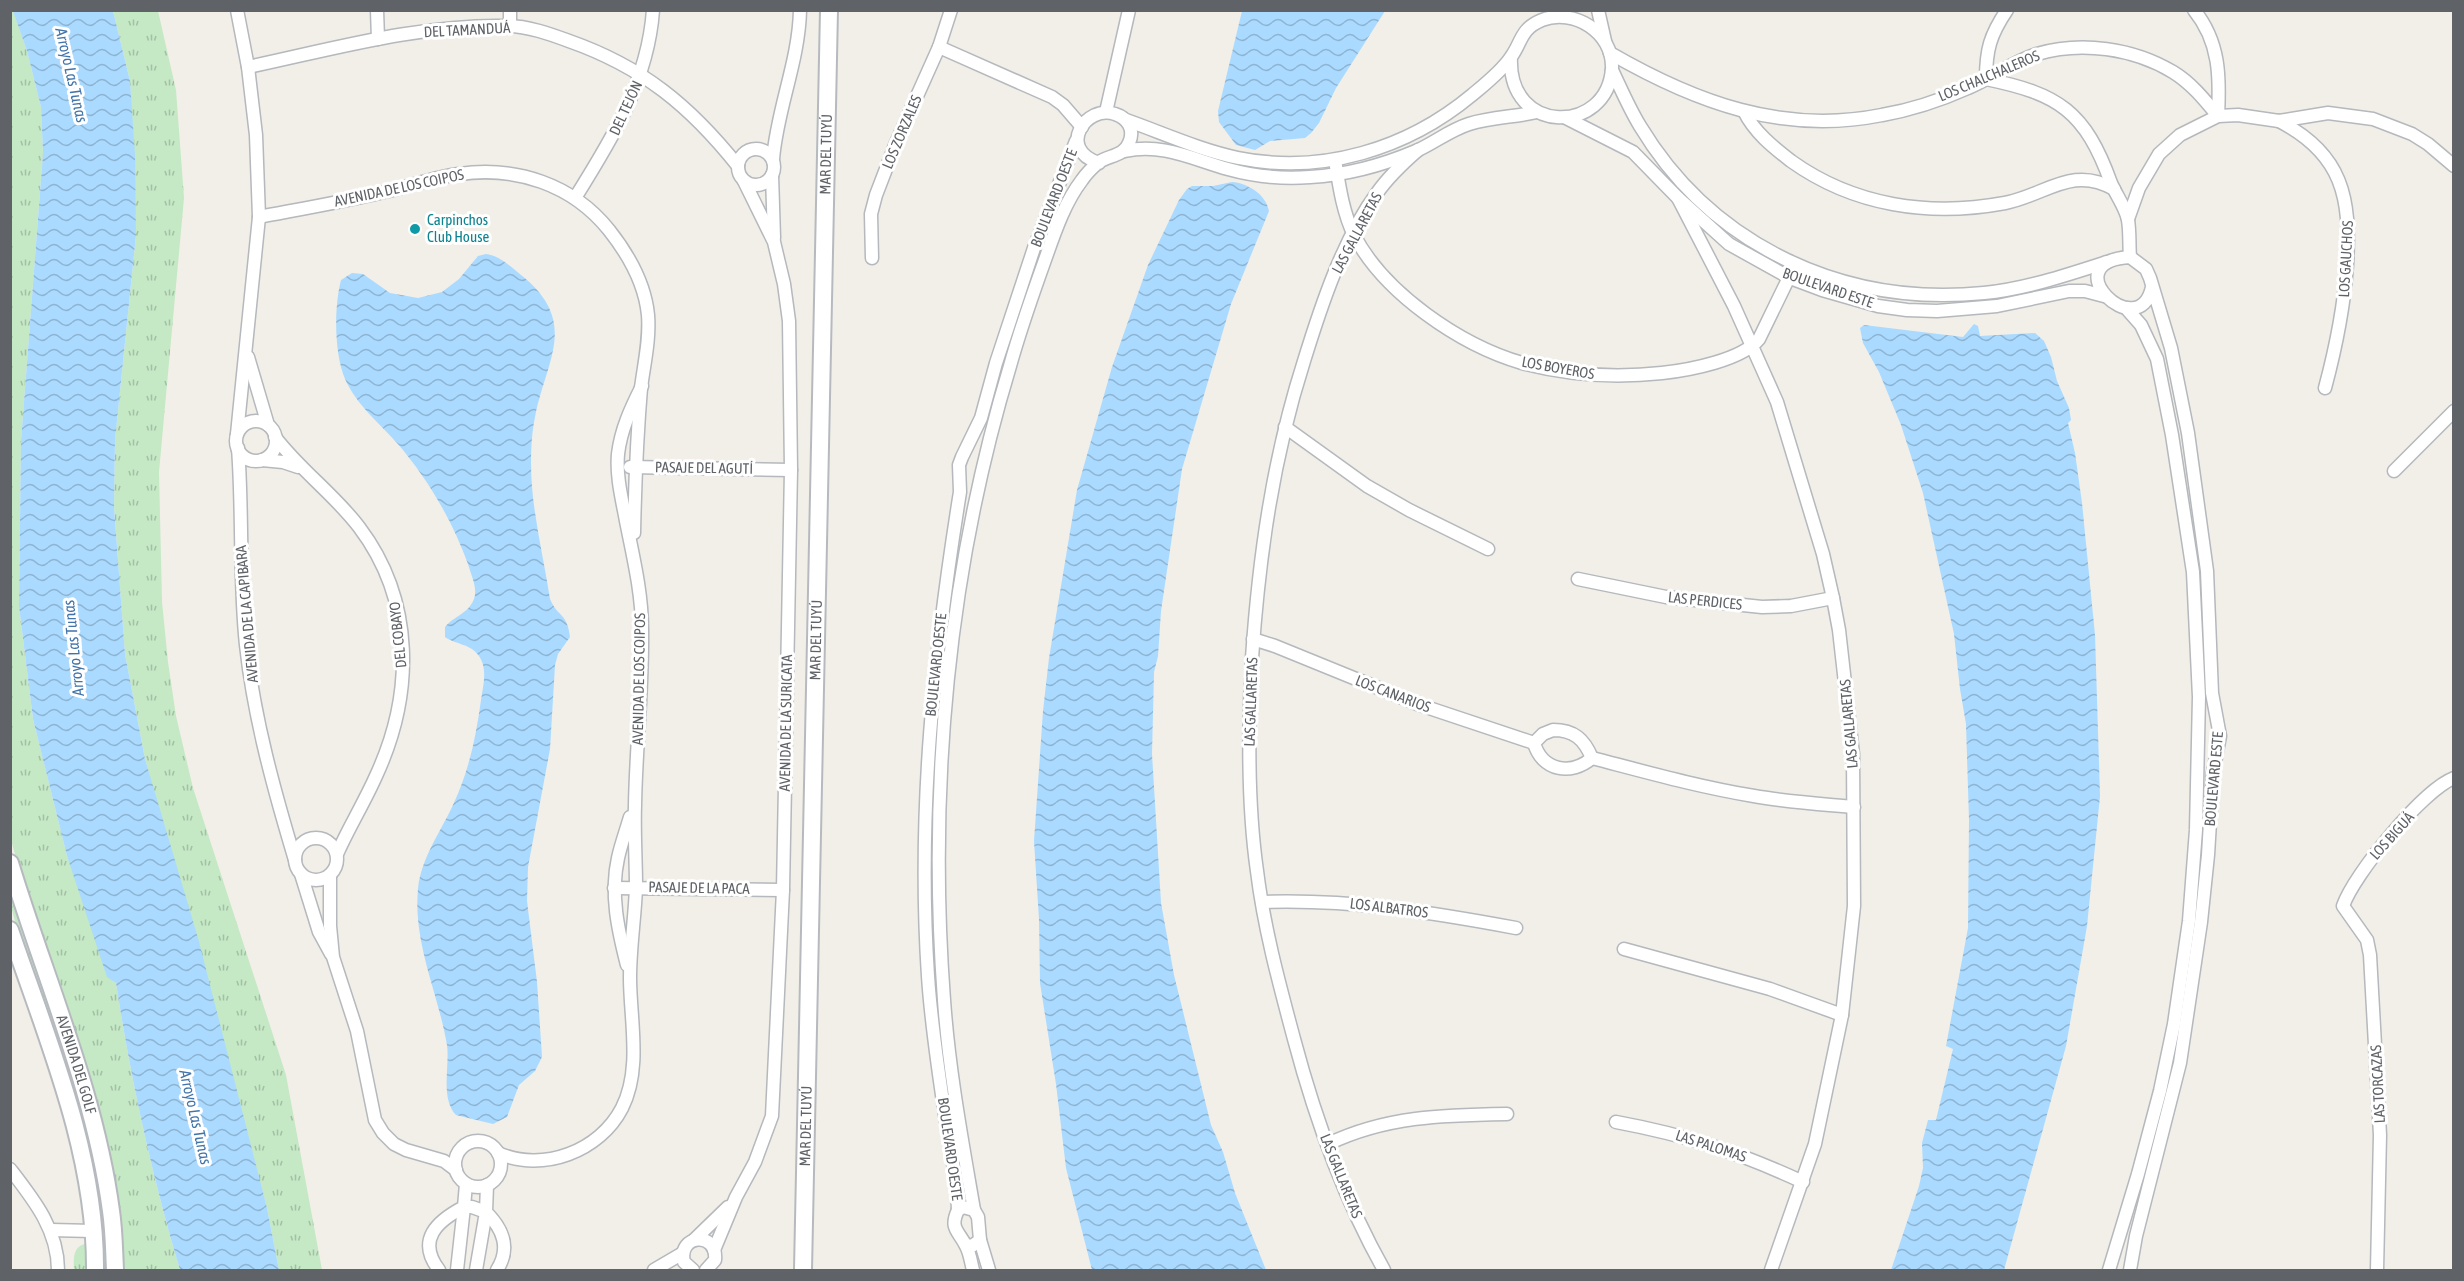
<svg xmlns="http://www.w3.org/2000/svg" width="2464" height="1281" font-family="'Asap Condensed',sans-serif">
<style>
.grass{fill:url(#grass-tufts)}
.water{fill:url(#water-waves)}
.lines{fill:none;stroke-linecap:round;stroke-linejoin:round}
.street-casing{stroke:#b5b8bc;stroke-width:15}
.secondary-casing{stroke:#b6babf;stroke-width:20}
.street{stroke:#fff;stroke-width:12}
.secondary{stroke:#fff;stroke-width:16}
.culture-dot{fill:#0f9aa8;stroke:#fff;stroke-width:2}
.labels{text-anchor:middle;stroke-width:6;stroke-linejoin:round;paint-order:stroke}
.street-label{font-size:15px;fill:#5f6368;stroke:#fff}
.culture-label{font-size:15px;fill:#0d838f;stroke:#fff;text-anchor:start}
.water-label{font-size:16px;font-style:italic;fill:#4174aa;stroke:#fff}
</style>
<defs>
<pattern id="grass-tufts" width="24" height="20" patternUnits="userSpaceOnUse" patternTransform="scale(1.5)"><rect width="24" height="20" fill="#c5e8c5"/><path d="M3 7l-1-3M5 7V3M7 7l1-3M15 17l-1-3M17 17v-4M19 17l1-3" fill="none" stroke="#a3c0a4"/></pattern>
<pattern id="water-waves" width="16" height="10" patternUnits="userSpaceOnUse" patternTransform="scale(1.5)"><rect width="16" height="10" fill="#aadaff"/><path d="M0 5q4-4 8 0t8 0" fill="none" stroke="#8eb4d2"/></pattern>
</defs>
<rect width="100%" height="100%" fill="#f1efe8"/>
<g class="grass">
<path d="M13 10 27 51 41 107 43 153 21 441 19 606 33 719 67 856 112 980 116 983C131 1081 152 1176 180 1270H121L119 1218 11 840 10 11Z"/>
<polygon points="113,11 158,11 176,90 184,198 159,472 162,602 168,662 176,716 193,788 286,1075 322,1270 279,1270 267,1208 145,759 125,654 114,507 115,440 136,235 130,81"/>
<polygon points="10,885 50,998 91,1144 107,1221 109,1270 102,1270 100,1223 11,907"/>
<path d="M85 1244 88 1247 91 1270H74C74 1260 72 1247 85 1244Z"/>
</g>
<g class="water">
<path d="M13 11H113L130 81 135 156 136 235 115 440 114 507 125 654 145 759 198 938 267 1208 279 1270H180C152 1176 131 1081 116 983L107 977 67 856 33 719 19 606 21 441 43 153 41 107 27 51Z"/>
<polygon points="1242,11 1242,10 1385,11 1336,88 1319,123 1311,133 1305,138 1270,141 1255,150 1236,145 1219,122 1218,111"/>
<path d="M1232 182C1247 183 1266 194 1269 211L1231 304 1182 469 1161 611 1158 656 1154 672 1152 754 1161 903 1174 975 1211 1125 1223 1152 1235 1193 1266 1270H1092L1066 1168 1056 1084 1040 983 1039 919 1034 841 1043 711 1049 658 1077 490 1112 367 1148 265 1179 200 1187 189 1192 186H1213Z"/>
<path d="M486 254C500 256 510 266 521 275 580 322 546 360 535 417 532 431 531 448 531 463 531 508 543 554 550 599 558 618 567 612 570 637L558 654 555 665 550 749 528 867 527 901 537 982 542 1057 535 1071 519 1085 507 1117 493 1124 456 1115C440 1098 450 1066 447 1045 438 992 413 944 418 889 421 858 440 833 453 805 469 771 476 737 481 700 483 686 488 669 479 656 471 644 457 645 445 637V627C454 616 468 614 474 599 478 588 471 575 468 564 452 520 428 479 397 443 379 423 356 404 345 379 334 353 334 307 341 280L352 273 363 274 390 293 418 298 442 292 459 279 478 256Z"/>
<polygon points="1974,324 1978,326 1980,336 2035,333 2044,341 2051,357 2057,381 2069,408 2071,420 2068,423 2075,453 2082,503 2095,635 2100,796 2087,926 2066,1046 2004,1270 1891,1270 1919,1186 1923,1168 1922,1143 1928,1120 1936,1120 1953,1049 1946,1046 1968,928 1969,820 1966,724 1960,689 1954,634 1923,493 1901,425 1879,372 1863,343 1860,328 1864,325 1963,337"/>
</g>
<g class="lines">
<defs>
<g id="street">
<polyline points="237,10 248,67 256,135 259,217 237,434"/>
<polyline points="377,10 378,39"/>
<polyline points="1598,10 1605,41"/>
<path d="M2007 10C1990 35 1986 50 1986 79 2059 94 2085 111 2111 183 2116 195 2126 208 2128 220 2130 232 2129 245 2130 257"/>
<path d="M2194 10C2220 42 2220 77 2218 116"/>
<polyline points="510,26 510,10"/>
<polyline points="939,47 1052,97 1063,105 1082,127"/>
<path d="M1610 53C1695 102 1782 135 1882 115 1911 110 1941 100 1968 88 1992 78 2012 62 2037 54 2081 41 2133 48 2173 72 2191 83 2204 99 2218 116"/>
<path d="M248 67C333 49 420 24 507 26 528 26 550 34 569 41 643 67 690 106 738 166"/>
<path d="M1612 70C1621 89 1629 108 1640 126 1713 247 1845 307 1984 293 2025 289 2067 275 2107 262"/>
<path d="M1744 111C1754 132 1773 147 1791 161 1854 206 1929 217 2005 203 2046 195 2072 165 2114 189"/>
<polyline points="1106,112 1129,10"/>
<polyline points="1566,118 1633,152 1678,198 1729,244 1790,278 1822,290 1878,306 1907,310 1937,311 1997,306 2069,291 2085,291 2104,296"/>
<path d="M1126 120C1163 133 1200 150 1238 158 1322 175 1407 149 1472 95 1484 85 1502 71 1511 57 1522 42 1520 29 1542 20 1574 8 1613 32 1612 68 1608 135 1507 136 1511 57"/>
<path d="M2279 121C2343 154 2351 198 2347 265 2344 307 2336 347 2325 388"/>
<circle cx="756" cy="167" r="18"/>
<path d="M1125 151C1163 143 1192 159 1228 169 1253 176 1283 179 1310 177 1346 175 1383 165 1416 151 1434 143 1450 130 1469 124 1491 117 1515 117 1537 112"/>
<path d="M773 159C777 109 799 61 800 10"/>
<path d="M1335 160C1339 185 1343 213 1354 235 1384 293 1460 345 1522 363 1567 375 1616 378 1662 373 1690 370 1742 360 1759 339L1795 265"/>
<polyline points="772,175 774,238"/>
<path d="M575 198C612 139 648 81 653 10"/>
<polyline points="1678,198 1734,306 1777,402 1823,554 1833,598 1839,630 1853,754 1854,906 1842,1015 1815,1144 1771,1270"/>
<path d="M259 217C301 209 342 202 384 192 409 187 434 177 459 174 516 166 572 184 609 230 628 254 645 284 648 315 650 340 644 364 641 388 637 436 635 485 634 533"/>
<polyline points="2128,219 2139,188 2159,154 2180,135 2218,116 2238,115 2279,121 2328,113 2373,119 2412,134 2428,144 2454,166"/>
<polyline points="872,258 871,214 876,195 896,143 939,47 951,10"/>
<polyline points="248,357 268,425"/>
<circle cx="256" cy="441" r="20"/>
<polyline points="1285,427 1367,486 1409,510 1488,549"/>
<path d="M275 437C300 470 334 494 359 527 415 601 414 694 376 776 364 803 349 827 337 854"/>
<path d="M238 448C243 514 239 580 246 645 254 718 274 790 295 860"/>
<polyline points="262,460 283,462 298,467"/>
<polyline points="630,467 791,470"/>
<polyline points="2394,471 2454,411"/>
<polyline points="1578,579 1666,597 1762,607 1791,606 1833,598"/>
<polyline points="1253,639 1275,646 1420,705 1534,743"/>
<path d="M1553 730C1574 730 1584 739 1592 758 1571 776 1542 771 1534 743L1543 734Z"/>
<path d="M1592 758C1646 772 1699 787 1754 796 1787 802 1821 804 1854 807"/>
<circle cx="316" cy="859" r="21"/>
<polyline points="301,874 319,932 331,954"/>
<polyline points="330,875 330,926 333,957 357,1031 375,1120 383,1133 394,1144 406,1150 444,1161 456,1170"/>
<polyline points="614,888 783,890"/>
<path d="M1262 902C1349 899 1430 912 1516 928"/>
<polyline points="1624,949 1770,989 1842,1015"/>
<path d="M627 965C618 930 610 894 618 858 621 844 626 831 630 817"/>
<path d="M1616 1122C1686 1135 1738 1152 1803 1182"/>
<circle cx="478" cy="1164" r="23"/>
<path d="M1328 1144C1386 1116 1444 1115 1507 1114"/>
<path d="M498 1153C543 1173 600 1151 622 1108 642 1069 630 1019 630 978 630 947 635 917 636 887 636 860 634 833 635 805 636 746 643 688 642 629 642 593 633 556 626 521 622 499 616 477 618 454 621 429 631 408 642 386"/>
<path d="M10 1169C34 1200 58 1230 58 1270"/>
<path d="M487 1185 486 1212C503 1229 511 1248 497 1270"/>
<path d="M958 1210C957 1177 950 1147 945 1115 938 1069 931 1022 928 976 917 811 934 654 960 492L959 465 962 457 981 418 996 363 1034 248 1076 141"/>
<path d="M974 1210C962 1140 949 1071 944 1000 928 787 948 571 1010 366 1019 334 1030 302 1041 271 1052 241 1062 206 1082 180 1086 174 1093 167 1099 162 1110 155 1124 156 1129 143 1135 130 1128 118 1115 114 1086 104 1056 149 1099 163"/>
<polyline points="51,1230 93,1231"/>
<polyline points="694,1240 728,1207"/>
<polyline points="980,1240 989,1270"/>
<path d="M966 1245 972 1246 980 1240 978 1217 974 1210 963 1207 958 1210C949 1229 959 1231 966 1246 970 1253 971 1263 973 1270"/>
<polyline points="714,1250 736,1197 755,1162 772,1116 783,890 791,470 789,321 784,284 774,242 744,181"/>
<path d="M439 1270C416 1240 437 1221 464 1207L466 1184"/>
<polyline points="457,1270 464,1207 472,1207 486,1212 476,1270"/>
<polyline points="654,1270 683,1253"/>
<path d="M693 1270 684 1262C677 1234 718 1231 715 1260L706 1270"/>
<path d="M1384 1270C1344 1199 1315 1118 1294 1039 1279 983 1264 928 1257 871 1247 801 1248 729 1252 658 1259 556 1273 458 1304 361 1321 306 1343 239 1377 193 1389 176 1403 163 1418 150"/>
<polyline points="2109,1270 2138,1174 2160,1091 2174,1024 2189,921 2196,830 2199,697 2193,572 2172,435 2157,359 2141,325 2126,308"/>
<path d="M2130 1270 2136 1236 2180 1063 2201 922 2208 855 2213 773 2220 736 2212 693 2207 571 2188 433 2171 348 2150 278 2146 269 2130 257C2051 262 2139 347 2152 287"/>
<path d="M2377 1270 2380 1135 2370 955 2367 940 2343 906C2354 874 2423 790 2454 778"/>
</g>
<g id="secondary">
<path id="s1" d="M10 863C45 979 95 1091 111 1211 114 1231 114 1251 115 1270"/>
<path d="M10 930C47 1039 96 1153 95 1270"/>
<path id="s2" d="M803 1270 829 10"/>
</g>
</defs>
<use href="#street" class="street-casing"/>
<use href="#secondary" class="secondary-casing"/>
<use href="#street" class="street"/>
<use href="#secondary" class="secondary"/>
</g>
<circle class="culture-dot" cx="415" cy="229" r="6"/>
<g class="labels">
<g class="street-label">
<text transform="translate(467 30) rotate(-3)" y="5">DEL TAMANDUÁ</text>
<text transform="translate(1989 76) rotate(-23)" y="5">LOS CHALCHALEROS</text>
<text transform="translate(626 108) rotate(-65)" y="5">DEL TEJÓN</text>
<text transform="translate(902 132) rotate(-67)" y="5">LOS ZORZALES</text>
<text dy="5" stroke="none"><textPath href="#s2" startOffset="1116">MAR DEL TUYÚ</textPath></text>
<text transform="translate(399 188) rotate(-12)" y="5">AVENIDA DE LOS COIPOS</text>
<text transform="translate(1054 198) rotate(-69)" y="5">BOULEVARD OESTE</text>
<text transform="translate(1357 233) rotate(-62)" y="5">LAS GALLARETAS</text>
<text transform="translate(2346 259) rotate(-87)" y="5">LOS GAUCHOS</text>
<text transform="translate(1828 288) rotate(19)" y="5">BOULEVARD ESTE</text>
<text transform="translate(1558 368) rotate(10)" y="5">LOS BOYEROS</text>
<text transform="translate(704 468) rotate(1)" y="5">PASAJE DEL AGUTÍ</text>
<text transform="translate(1705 601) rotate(6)" y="5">LAS PERDICES</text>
<text transform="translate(247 614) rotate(-95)" y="5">AVENIDA DE LA CAPIBARA</text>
<text transform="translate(398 635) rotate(-96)" y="5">DEL COBAYO</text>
<text dy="5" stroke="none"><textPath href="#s2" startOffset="630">MAR DEL TUYÚ</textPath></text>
<text transform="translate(936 665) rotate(-84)" y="5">BOULEVARD OESTE</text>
<text transform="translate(639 679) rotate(-89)" y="5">AVENIDA DE LOS COIPOS</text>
<text transform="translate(1393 694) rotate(21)" y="5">LOS CANARIOS</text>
<text transform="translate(1251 702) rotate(-88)" y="5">LAS GALLARETAS</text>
<text transform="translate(786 723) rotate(-89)" y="5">AVENIDA DE LA SURICATA</text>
<text transform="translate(1849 724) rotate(-95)" y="5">LAS GALLARETAS</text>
<text transform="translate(2214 779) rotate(-85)" y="5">BOULEVARD ESTE</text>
<text transform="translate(2392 836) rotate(-48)" y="5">LOS BIGUÁ</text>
<text transform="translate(699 888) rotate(1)" y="5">PASAJE DE LA PACA</text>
<text transform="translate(1389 908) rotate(7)" y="5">LOS ALBATROS</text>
<text dy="5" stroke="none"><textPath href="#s1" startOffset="212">AVENIDA DEL GOLF</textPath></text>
<text transform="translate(2378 1084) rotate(-93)" y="5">LAS TORCAZAS</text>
<text dy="5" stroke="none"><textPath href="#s2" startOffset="144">MAR DEL TUYÚ</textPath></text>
<text transform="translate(1711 1146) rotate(18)" y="5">LAS PALOMAS</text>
<text transform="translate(950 1149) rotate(82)" y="5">BOULEVARD OESTE</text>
<text transform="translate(1341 1176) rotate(68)" y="5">LAS GALLARETAS</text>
</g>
<g class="culture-label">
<text x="427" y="225">Carpinchos<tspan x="427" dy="17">Club House</tspan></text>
</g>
<g class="water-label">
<text transform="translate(72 75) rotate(77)" y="6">Arroyo Las Tunas</text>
<text transform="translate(73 648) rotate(-96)" y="6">Arroyo Las Tunas</text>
<text transform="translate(196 1117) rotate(77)" y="6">Arroyo Las Tunas</text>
</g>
</g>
<rect width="2464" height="1281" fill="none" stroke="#5f6368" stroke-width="24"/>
</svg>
